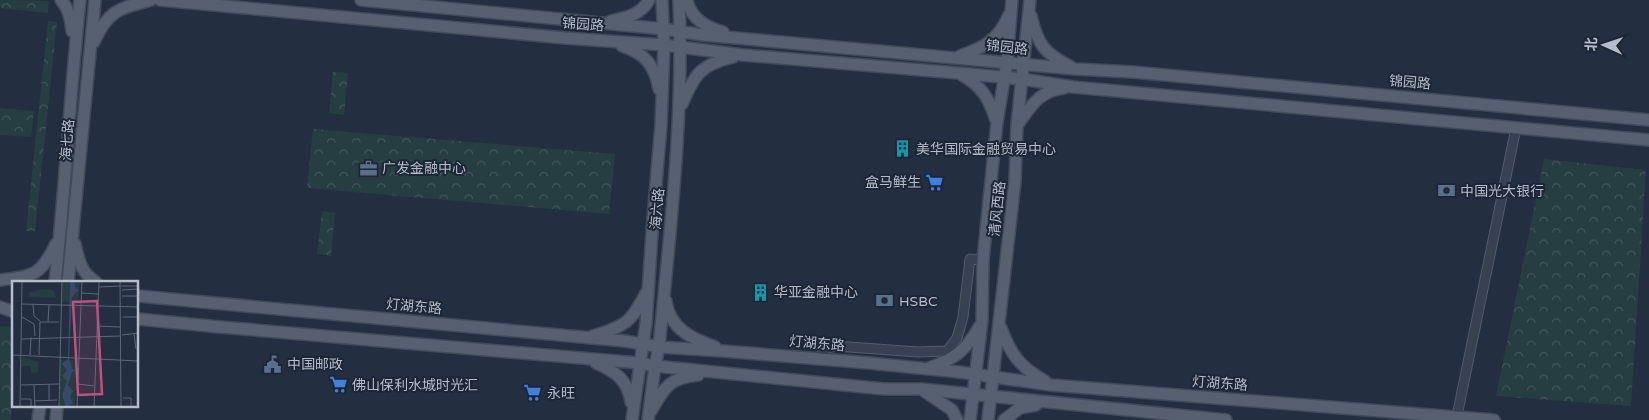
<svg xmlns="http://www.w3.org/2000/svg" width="1649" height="420" font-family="'Varela Round','Noto Sans SC',sans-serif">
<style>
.forest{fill:url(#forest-crowns)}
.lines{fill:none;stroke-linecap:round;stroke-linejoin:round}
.minor-casing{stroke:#535c6b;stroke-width:11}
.major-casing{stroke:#424a5a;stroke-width:14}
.minor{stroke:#384151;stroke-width:9}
.major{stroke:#566071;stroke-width:11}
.labels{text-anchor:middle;stroke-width:4;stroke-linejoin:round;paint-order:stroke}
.street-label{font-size:14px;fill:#b5bccb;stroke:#1d2636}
.poi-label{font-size:14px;fill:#b5bccb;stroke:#1d2636;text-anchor:start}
.inset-road{fill:none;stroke:#5e6778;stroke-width:1}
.view{fill:#bd5182;fill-opacity:0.15;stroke:#bd5182;stroke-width:2.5}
.inset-edge{fill:none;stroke:#b5bccb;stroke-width:2.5}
</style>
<defs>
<pattern id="forest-crowns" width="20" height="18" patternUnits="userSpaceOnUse" patternTransform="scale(1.25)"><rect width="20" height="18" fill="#263d42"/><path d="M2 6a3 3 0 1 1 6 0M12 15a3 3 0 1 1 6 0" fill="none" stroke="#43575c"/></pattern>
</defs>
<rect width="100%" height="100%" fill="#242e41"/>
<g class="forest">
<polygon points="0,0 49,1 48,13 0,8"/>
<polygon points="48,21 57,22 35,231 26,231"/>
<polygon points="333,72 348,73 344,115 329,113"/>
<polygon points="0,108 34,111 31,137 0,135"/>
<polygon points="313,129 615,154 609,214 307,188"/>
<polygon points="1544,159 1646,170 1631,406 1496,396"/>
<polygon points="322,211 335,213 331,256 317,254"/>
<polygon points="0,326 14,327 14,389 11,420 0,420"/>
</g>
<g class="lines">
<defs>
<g id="minor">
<polyline points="818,359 825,349 835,346 918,352 947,351 957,338 963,317 970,259 983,260"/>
<polyline points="1457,416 1516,128"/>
</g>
<g id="major">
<path d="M61 0C69 8 71 20 72 31"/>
<polyline points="160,0 565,38 664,45 743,55 958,73 1022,79 1073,87 1649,140"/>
<polyline points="361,0 664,29 703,35 1075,69 1133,72 1649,120"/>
<path d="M687 0C691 19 706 27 723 32"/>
<path d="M1031 16C1038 45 1044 53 1071 67"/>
<path d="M611 21C627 17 641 15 649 0"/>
<path d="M94 42C108 10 120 8 151 0"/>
<path d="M622 46C645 53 655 66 659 89"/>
<path d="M960 56C984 47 998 41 1009 15"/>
<path d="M962 75C982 86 989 99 996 120"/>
<path d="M682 104C695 74 700 65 733 57"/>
<path d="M1018 124C1032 105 1039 91 1064 88"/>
<path d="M75 244C79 262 81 272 96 282"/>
<path d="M0 280C34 276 40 276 56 244"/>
<path d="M55 282C65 189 70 94 80 0"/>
<polyline points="68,282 95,0"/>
<polyline points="138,296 625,341 659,347 723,351 869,363 959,372 1051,385 1494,420"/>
<path d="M666 301C670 329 691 338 715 347"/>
<polyline points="0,307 14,312"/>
<polyline points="138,319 220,327 639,363 655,366 884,389 921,389 1226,420"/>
<path d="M1001 328C1011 355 1020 367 1045 381"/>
<path d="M593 336C626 325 630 324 646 293"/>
<path d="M596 363C615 371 628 380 631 402"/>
<path d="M929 368C954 359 966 351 979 327"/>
<polyline points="924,391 952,410 957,420"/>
<path d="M651 411C665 387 669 378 698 375"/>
<polyline points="38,420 40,406"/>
<polyline points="56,420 57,406"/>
<polyline points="632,420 646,323 653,219 661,125 664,45 662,0"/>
<path d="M648 420 655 366 659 347C670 232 684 116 679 0"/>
<polyline points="970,420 982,321 983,260 997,122 1007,62 1012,0"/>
<polyline points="988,420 1015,181 1017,125 1030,0"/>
<polyline points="1004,420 1020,408 1036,405"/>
</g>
</defs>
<use href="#minor" class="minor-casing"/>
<use href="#major" class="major-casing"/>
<use href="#minor" class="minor"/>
<use href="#major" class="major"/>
</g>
<defs>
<symbol id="building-bare" viewBox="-9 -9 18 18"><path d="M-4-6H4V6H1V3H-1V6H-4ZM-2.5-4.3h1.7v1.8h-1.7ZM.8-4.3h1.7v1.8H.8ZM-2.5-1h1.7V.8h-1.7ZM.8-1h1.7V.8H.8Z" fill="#0f9aa8" stroke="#1d2636" stroke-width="2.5" paint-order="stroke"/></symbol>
<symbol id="office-bare" viewBox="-9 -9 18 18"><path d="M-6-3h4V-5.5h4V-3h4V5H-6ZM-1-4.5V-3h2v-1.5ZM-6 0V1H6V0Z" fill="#5c6f8a" stroke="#1d2636" stroke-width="2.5" paint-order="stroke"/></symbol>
<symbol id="supermarket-bare" viewBox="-9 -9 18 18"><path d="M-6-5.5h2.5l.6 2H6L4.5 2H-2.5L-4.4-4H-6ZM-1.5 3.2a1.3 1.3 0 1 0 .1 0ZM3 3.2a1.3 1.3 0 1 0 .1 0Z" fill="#3f7fe0" stroke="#1d2636" stroke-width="2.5" paint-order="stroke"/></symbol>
<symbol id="bank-bare" viewBox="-9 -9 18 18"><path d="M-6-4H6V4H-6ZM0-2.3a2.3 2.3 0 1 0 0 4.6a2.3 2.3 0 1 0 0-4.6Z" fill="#5c6f8a" stroke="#1d2636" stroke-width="2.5" paint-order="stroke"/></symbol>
<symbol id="civic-bare" viewBox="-9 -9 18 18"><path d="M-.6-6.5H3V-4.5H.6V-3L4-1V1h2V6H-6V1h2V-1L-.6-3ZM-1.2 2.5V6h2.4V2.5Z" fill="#5c6f8a" stroke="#1d2636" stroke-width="2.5" paint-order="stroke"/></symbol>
</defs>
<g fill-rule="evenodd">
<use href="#building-bare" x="890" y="136" width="25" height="25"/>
<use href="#office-bare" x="356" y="156" width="25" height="25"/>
<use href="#supermarket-bare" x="922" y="170" width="25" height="25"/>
<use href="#bank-bare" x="1434" y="178" width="25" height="25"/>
<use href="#building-bare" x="748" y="280" width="25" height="25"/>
<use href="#bank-bare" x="872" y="288" width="25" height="25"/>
<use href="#civic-bare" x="260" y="352" width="25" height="25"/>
<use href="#supermarket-bare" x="326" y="372" width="25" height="25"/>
<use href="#supermarket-bare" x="520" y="380" width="25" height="25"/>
</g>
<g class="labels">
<g class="street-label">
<text transform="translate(583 24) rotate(4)" y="5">锦园路</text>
<text transform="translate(1007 47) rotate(6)" y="5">锦园路</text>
<text transform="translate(1410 82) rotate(5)" y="5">锦园路</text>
<text transform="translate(67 140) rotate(-85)" y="5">海七路</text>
<text transform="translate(657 209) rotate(-85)" y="5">海六路</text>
<text transform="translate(997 209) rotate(-84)" y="5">清风西路</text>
<text transform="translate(414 306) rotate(5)" y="5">灯湖东路</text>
<text transform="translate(817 343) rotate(5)" y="5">灯湖东路</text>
<text transform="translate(1220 383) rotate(4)" y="5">灯湖东路</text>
</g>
<g class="poi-label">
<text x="916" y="154">美华国际金融贸易中心</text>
<text x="382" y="173">广发金融中心</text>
<text x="921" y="187" text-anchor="end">盒马鲜生</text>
<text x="1460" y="196">中国光大银行</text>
<text x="774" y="297">华亚金融中心</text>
<text x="899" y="306">HSBC</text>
<text x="287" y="369">中国邮政</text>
<text x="352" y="390">佛山保利水城时光汇</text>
<text x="547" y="398">永旺</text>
</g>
</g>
<g transform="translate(12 281)">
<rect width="126" height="126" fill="#242e41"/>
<path d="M51 0H68L66 22 50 21ZM29 8 42 9 44 17 17 16V12ZM11 76 26 81V91L19 92V85H9ZM48 79H64L63 126H48Z" fill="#263d42"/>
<path d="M58 0H62L64 8H67L60 16 57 79 61 89H65L60 91 56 104 61 110 58 115 61 122 54 126 50 114 55 100 50 95 55 89 50 83 56 78Z" fill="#374869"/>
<path class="inset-road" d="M108 0 109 126M109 5H127M87 6 108 5M110 9 127 8M70 12 86 13M110 15H127M10 23 127 26M21 23 22 35 28 40M10 36 22 43 23 55M111 36H127M28 41H47M36 41 37 24M86 45 108 46M122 53 124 68M110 54 127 52M9 58 108 55M0 74 127 80M18 74 19 56M27 74 28 41M66 103 82 105M9 104 47 103M22 104 23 126M111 117H119V126M9 118H19V126M22 120 45 119M37 120V103M5 126H24M8 126 10 0M47 126 50 0M65 126 70 0M82 126 87 0"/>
<path class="view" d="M85 20 90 113 66 114 61 21Z"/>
<rect width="126" height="126" class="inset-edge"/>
</g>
<g transform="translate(1604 45) rotate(273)" stroke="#1d2636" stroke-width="4" paint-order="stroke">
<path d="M0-4L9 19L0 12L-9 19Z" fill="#b5bccb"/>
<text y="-8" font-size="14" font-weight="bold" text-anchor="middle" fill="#b5bccb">北</text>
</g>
</svg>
